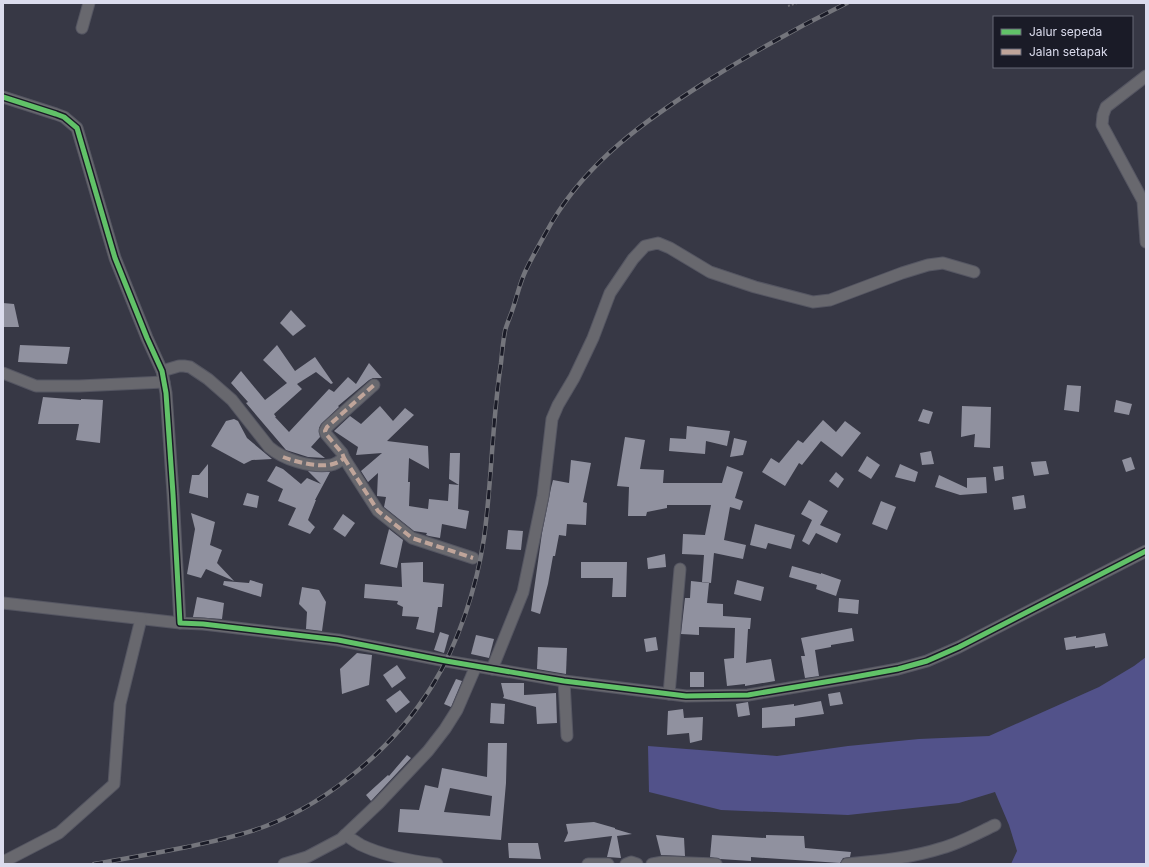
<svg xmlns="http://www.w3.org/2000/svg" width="1149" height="867" font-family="Inter,sans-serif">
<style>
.forest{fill:#52528a}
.building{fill:#90919f;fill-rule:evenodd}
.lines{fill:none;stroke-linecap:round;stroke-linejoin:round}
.street-casing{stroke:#555662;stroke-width:13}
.path{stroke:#696970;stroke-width:2;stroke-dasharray:2 2;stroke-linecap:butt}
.street{stroke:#68686e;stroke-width:11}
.rail-casing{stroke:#74757c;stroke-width:4.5}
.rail{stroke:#1a1b27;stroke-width:3;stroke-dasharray:9;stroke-linecap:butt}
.quiet{stroke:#c0a59a;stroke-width:4;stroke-dasharray:8 4;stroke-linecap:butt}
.cycleway-casing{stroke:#1a1b27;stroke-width:8}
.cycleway{stroke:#61c268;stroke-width:5}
</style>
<rect width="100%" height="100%" fill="#373845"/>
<polygon class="forest" points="1146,657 1146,864 1011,864 1017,851 1009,825 995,792 959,803 848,815 721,810 649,792 648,746 777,756 848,746 919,739 989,736 1099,687 1134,666"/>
<g class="building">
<polygon points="3,303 14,304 19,327 3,327"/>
<polygon points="291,310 306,326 293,336 280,323"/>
<polygon points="20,345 70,347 67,364 18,362"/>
<polygon points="277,345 295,371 315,357 333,383 331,384 316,372 297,384 302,389 274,414 276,417 275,417 289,432 329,389 334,392 348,377 356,384 369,363 382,378 373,378 369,380 338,406 339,407 321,424 319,428 320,437 311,447 325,458 308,457 286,450 246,403 248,402 231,383 241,371 265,400 287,383 263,360"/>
<polygon points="1067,385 1081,386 1079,412 1064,410"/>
<polygon points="43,397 81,400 81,399 103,400 100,443 76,440 79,424 38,424"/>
<polygon points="1116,400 1132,404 1129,415 1114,412"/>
<polygon points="380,406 393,421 405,408 414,415 387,441 428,446 429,469 409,458 408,482 410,482 409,506 428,509 429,499 448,501 449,484 459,485 458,509 469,511 466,529 442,524 440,538 429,536 426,535 427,533 414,531 384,507 386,497 377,496 378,473 368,482 361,471 382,453 356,455 358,447 334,431 350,416 361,424"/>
<polygon points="962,406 991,407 990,448 974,447 975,434 961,437"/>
<polygon points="923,409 933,412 929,424 918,421"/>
<polygon points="234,419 238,421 247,438 272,459 252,460 244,464 211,446 226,421"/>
<polygon points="823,420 836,432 845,421 861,433 842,457 821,441 802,465 799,463 785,486 762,472 771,458 779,463 798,440 803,443"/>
<polygon points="687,426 730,431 727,446 706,441 705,454 669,451 670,438 686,439"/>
<polygon points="625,437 645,440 640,469 664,470 663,483 722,483 727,466 743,472 735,498 743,501 740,510 730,507 724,540 746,545 743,559 714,553 711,583 702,582 704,555 682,554 683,534 705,535 711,505 667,505 667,508 647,512 646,516 628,516 629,487 617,486"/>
<polygon points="734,438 747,441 743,455 730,457"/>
<polygon points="931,451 934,464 922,465 920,453"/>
<polygon points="450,453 460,453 459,485 449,479"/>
<polygon points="867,456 880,465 871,479 858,471"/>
<polygon points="1131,457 1135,469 1126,472 1122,460"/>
<polygon points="571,460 591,463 583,502 587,503 586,525 567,524 566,536 559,535 555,556 553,556 548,584 540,614 531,611 542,533 551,488 553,480 569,483"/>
<polygon points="1046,461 1049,474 1034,476 1031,462"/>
<polygon points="208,464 208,498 189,493 192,475 199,475"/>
<polygon points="900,464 918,472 915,482 895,477"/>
<polygon points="276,466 283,469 301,484 307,478 321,484 308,471 330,472 315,500 316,500 308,520 315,527 310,534 288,525 296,508 278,501 283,489 267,481"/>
<polygon points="1003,466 1004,479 995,481 993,467"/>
<polygon points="836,472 844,479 838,488 829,481"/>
<polygon points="939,475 967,488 967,478 986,477 987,493 960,495 935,487"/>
<polygon points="247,493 259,496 257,508 243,505"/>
<polygon points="1024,495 1026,508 1014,510 1012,497"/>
<polygon points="809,500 828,511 820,525 841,534 837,543 816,533 809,545 802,541 812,520 801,514"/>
<polygon points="881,501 896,507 887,530 872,524"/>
<polygon points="191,513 215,522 210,545 222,550 217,563 234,581 206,569 201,578 187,574 195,529"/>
<polygon points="343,514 355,523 345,537 333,529"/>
<polygon points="755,524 795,535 791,549 768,543 766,549 750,545"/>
<polygon points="389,529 403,540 397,568 380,564"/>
<polygon points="508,530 523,531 521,550 506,549"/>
<polygon points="665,554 666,567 648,569 647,558"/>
<polygon points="423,562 423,582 444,584 442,607 438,607 434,633 416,629 419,617 402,616 403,607 397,604 398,601 364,598 365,584 402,587 401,563"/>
<polygon points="581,562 627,562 626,597 612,597 613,578 581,578"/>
<polygon points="792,566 821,574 821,573 841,580 836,596 816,589 817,585 789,577"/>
<polygon points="250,580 263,584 261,597 223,585 224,581 249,583"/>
<polygon points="737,580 764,587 761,601 734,594"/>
<polygon points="691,581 709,583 707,603 723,604 723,616 751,618 750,629 748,629 746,663 771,659 775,681 745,686 745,684 727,686 724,659 734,658 735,628 699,627 699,635 681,634 685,598 690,598"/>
<polygon points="302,587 319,590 326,602 322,631 306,629 307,612 299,604"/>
<polygon points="197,597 224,603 222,619 193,617"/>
<polygon points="839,598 859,600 858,614 838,612"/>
<polygon points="852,628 854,641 831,645 831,647 815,650 819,676 805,678 801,656 805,656 801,638"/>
<polygon points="440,632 449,635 444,653 434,650"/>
<polygon points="1105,633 1108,646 1095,648 1095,646 1066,650 1064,638 1076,636 1076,638"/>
<polygon points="476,635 494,639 489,658 471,654"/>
<polygon points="656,637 658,650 646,652 644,639"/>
<polygon points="538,647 567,648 566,674 537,669"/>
<polygon points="357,653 372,655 369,685 342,694 340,669"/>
<polygon points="397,665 406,678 392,688 383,675"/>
<rect x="690" y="672" width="14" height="15"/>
<polygon points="456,679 462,681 451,707 444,704"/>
<polygon points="501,683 524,683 524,695 556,693 557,723 537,724 536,707 503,698 504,696"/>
<polygon points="400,690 410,702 396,713 386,700"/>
<polygon points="840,692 843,704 830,706 828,694"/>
<polygon points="821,701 824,714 795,718 795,726 762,728 762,708 794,704 794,706"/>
<polygon points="748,702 750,715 738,717 736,704"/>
<polygon points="491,703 505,704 504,724 490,723"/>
<polygon points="683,709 684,718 703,717 702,740 690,743 689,733 667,735 668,711"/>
<path d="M488 743H507L506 783 501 840 398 832 400 809 419 810 425 785 438 788 442 768 487 777ZM450 788 492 796 490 816 444 812Z"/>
<polygon points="407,755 411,758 371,801 366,795 388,775 389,776"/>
<polygon points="594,822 615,828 615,826 615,829 632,834 617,836 621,858 607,857 612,836 564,842 568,833 566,824"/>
<polygon points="656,835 684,838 685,856 661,855"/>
<polygon points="712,835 766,838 766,835 804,836 805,848 851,852 850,857 843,858 840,863 751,857 751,861 720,859 710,857"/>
<polygon points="508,843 538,843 541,859 509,858"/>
</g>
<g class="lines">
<defs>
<g id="street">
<polyline points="82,28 89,3"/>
<polyline points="1146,76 1106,107 1103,115 1102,125 1143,201 1146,242"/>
<polyline points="3,97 56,114 64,117 77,128 115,258 147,338 162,371 166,393 173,494 180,623 203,624 338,640 446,661 564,681 686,696 748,695 849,678 898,669 927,661 959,647 1146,551"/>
<path d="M162 371 179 366H184L190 367 208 379 232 400 269 447C284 460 311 468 331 465 336 464 340 461 344 458L342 453 326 434 325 431 327 427 374 385"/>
<polyline points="3,373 36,386 79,386 164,382"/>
<polyline points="344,458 378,511 412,538 473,558"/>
<polyline points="3,603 180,623"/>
<polyline points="492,669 523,592 543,496 552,419 558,405 574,378 593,338 610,293 633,259 645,246 658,243 670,248 710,272 755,287 813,302 830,300 902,273 928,265 943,263 974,272"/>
<polyline points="564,681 567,736"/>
<polyline points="669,694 680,569"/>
<path d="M345 835C350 838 356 842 361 845 384 856 412 861 437 864"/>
<polyline points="3,862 59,833 114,784 120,704 141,619"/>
<polyline points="284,864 307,857 341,839 379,803 428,751 445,729 457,710 476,666"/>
<polyline points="588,864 608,864"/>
<polyline points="626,864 631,862 637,864"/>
<polyline points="652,864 663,862 716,864"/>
<path d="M847 864C878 861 911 858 942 848 960 843 978 833 995 825"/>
</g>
</defs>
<use href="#street" class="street-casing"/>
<polyline class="path" points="788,6 797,3"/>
<use href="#street" class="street"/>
<defs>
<path id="rail" d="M94 864C125 859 156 853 187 847 214 841 240 836 266 826 331 801 395 746 432 686 458 645 477 586 484 538 492 480 492 421 501 363 502 352 503 342 505 331 507 323 511 315 513 308 517 296 520 283 525 272 533 255 543 238 552 222 588 161 646 120 704 83 750 54 798 27 847 3"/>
</defs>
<use href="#rail" class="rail-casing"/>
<use href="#rail" class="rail"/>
<g class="quiet">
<path d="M283 457C296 462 320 468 333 464 337 463 341 461 344 458L342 453 326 434 325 431 327 427 374 385"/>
<polyline points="344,458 378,511 412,538 473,558"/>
</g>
<defs>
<polyline id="cycleway" points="3,97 56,114 64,117 77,128 115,258 147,338 162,371 166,393 173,494 180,623 203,624 338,640 446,661 564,681 686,696 748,695 849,678 898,669 927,661 959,647 1146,551"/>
</defs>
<use href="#cycleway" class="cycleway-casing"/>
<use href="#cycleway" class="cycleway"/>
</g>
<rect width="1149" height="867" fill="none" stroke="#dbdced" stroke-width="8"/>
<rect x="993" y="16" width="140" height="52" fill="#1a1b27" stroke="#676876"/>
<rect x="1001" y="29" width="20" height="6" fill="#61c268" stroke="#676876"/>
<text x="1029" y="36" font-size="12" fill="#dbdced">Jalur sepeda</text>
<rect x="1001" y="49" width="20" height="6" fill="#c0a59a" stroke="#676876"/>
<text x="1029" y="56" font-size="12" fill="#dbdced">Jalan setapak</text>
</svg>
